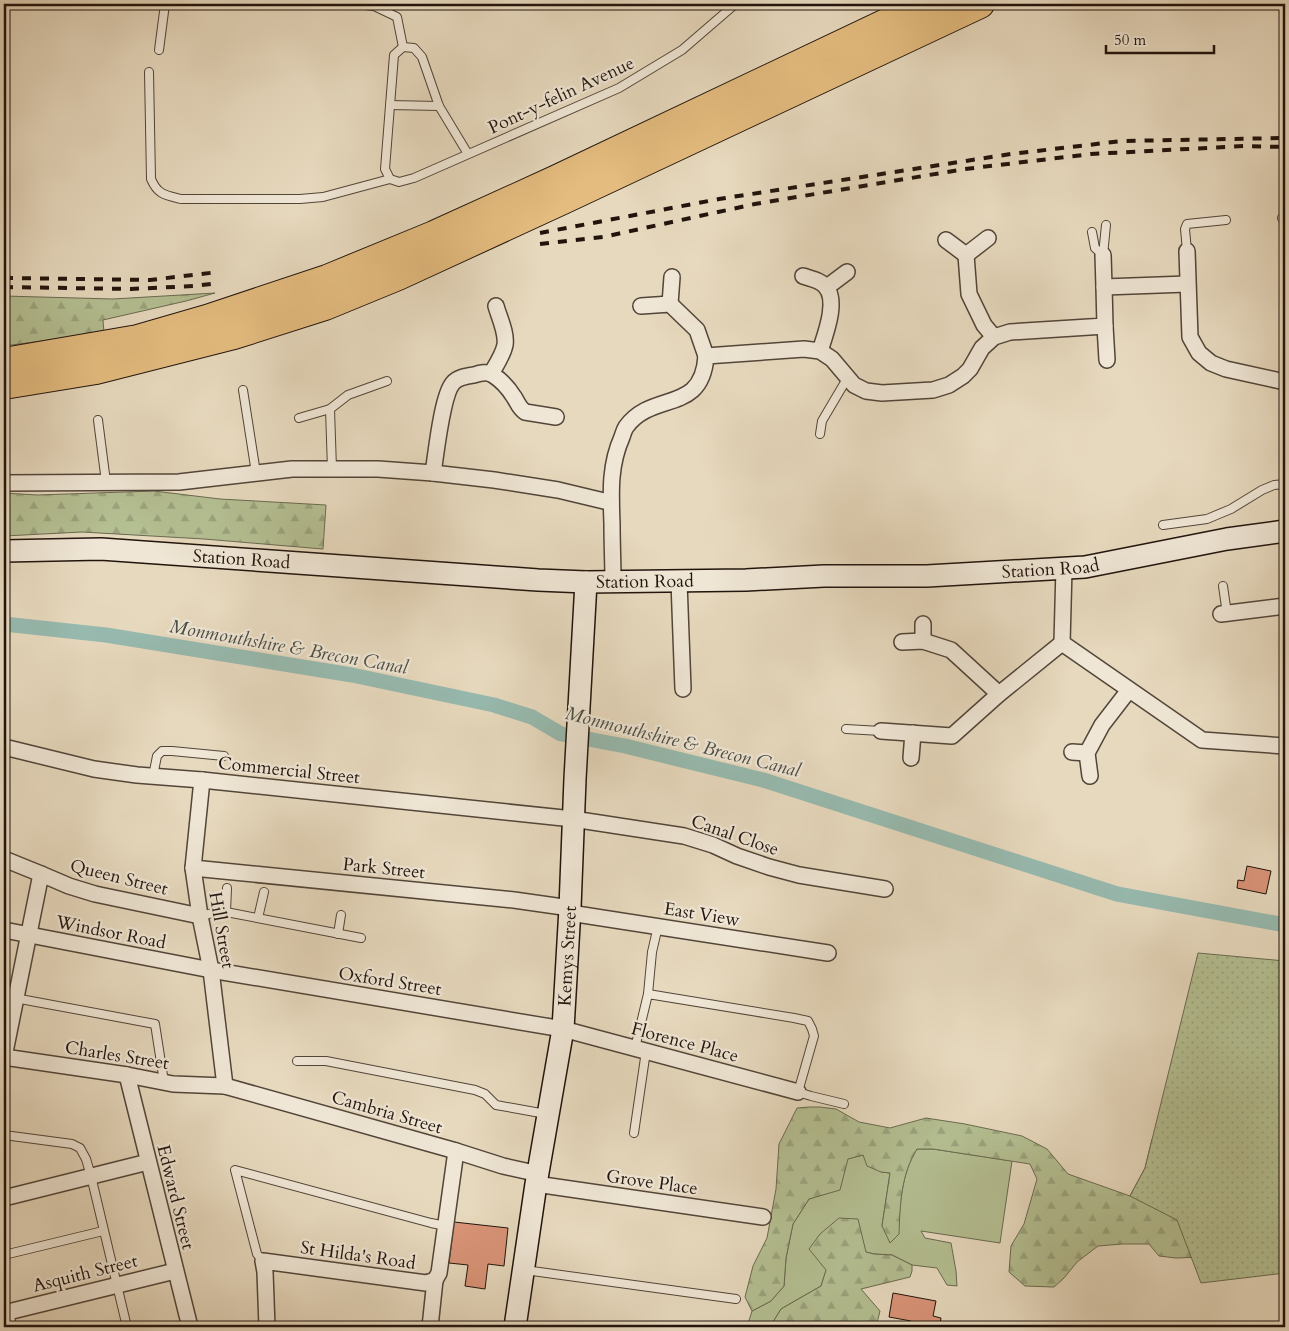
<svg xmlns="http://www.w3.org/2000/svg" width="1289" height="1331" font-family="Cardo,serif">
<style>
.grass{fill:#b4bf92;stroke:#6a6a50}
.forest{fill:url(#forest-firs);stroke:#6a6a50}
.park{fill:url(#park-dots);stroke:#6a6a50}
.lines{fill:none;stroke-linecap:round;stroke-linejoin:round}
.canal{stroke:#97baaf;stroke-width:15}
.building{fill:#da9478;stroke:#21140d}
.lane-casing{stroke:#524539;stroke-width:10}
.street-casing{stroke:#524539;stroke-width:18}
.secondary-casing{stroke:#21140d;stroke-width:24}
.highway-casing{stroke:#21140d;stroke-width:30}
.lane{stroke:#efe6d5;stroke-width:8}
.street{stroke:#efe6d5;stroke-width:15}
.secondary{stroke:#efe6d5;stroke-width:21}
.highway{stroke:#e4bc7f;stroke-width:28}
.rail{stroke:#21140d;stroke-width:4;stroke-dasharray:9 9;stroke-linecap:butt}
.labels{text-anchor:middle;stroke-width:4.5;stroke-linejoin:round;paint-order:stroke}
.street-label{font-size:18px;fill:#21140d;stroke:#efe6d5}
.water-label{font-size:19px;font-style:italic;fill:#4a4e46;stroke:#efe6d5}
</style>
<defs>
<pattern id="forest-firs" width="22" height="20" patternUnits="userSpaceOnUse" patternTransform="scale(1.25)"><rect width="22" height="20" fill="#b4bf92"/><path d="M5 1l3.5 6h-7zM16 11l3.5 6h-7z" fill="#9aa37d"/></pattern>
<pattern id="park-dots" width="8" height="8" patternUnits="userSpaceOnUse" patternTransform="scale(1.25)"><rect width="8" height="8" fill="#b4bf92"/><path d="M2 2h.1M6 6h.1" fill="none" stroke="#9aa37d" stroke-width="1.8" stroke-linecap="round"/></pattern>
</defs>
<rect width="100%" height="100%" fill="#e7d9be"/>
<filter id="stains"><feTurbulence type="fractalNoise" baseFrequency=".004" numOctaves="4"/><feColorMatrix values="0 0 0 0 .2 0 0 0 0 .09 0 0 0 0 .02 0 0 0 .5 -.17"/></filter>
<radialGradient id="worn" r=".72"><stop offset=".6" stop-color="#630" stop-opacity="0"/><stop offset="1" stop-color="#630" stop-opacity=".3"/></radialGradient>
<path class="grass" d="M917 1149H933L1012 1161 1000 1243 921 1231 925 1238 951 1243 956 1271 957 1286 947 1285 937 1268 912 1265 892 1255 874 1254 866 1252 826 1271 821 1286 781 1309 770 1327H747L752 1311 771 1301 784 1286 786 1258 793 1224 809 1199 840 1189 847 1159 863 1155 881 1172 890 1173 882 1226 898 1234C900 1205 901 1174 917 1149Z"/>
<g class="forest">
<polygon points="215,293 186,301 103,320 104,333 4,346 4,296 113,299"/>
<polygon points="154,491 220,499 326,505 323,549 204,539 82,532 4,536 4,493 37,495"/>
<path d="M809 1107H820L836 1109 859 1122 890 1128 926 1118 965 1124 1022 1136 1047 1149 1068 1174 1130 1196 1145 1168 1152 1139 1203 1257 1176 1258 1159 1256 1149 1244H1122L1098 1246 1077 1262 1064 1278 1054 1287 1025 1286 1009 1272 1011 1246 1024 1224 1037 1179 1030 1164 933 1149H917C901 1174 900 1205 899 1234L890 1243 882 1226 890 1173 881 1172 867 1166 863 1155 848 1159 840 1190 809 1199 793 1224 786 1258 784 1286 771 1301 752 1311 745 1297 753 1266 767 1238 776 1189 779 1144 797 1108Z"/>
<polygon points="839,1218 858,1219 866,1252 874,1254 892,1255 912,1265 912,1271 910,1277 861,1289 880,1311 876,1327 770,1327 781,1309 821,1286 826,1270 809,1249 820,1234"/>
</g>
<polygon class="park" points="1198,953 1285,961 1285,1273 1201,1283 1177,1220 1130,1196 1145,1168"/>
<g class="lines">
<polyline class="canal" points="4,624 106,635 352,675 494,705 532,717 561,734 625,746 763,780 1117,894 1285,925"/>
</g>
<g class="building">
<polygon points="1247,866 1271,871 1266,894 1237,888 1238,880 1244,881"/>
<polygon points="454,1222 508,1228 504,1266 488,1264 485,1289 465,1286 468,1265 449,1263"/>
<polygon points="893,1293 936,1301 933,1316 941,1318 940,1324 953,1326 952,1327 909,1327 911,1321 889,1317"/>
</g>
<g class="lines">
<defs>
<g id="lane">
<polyline points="356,4 374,6 397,17 403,47"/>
<polyline points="159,50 165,4"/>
<path d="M149 72 151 179C158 195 165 195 181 199H300L323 197 390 179"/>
<polyline points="390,105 439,106"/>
<polyline points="468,154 439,106 422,57 414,48 403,47 394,55 385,169 390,179 399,182 414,178 619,88 682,50 733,6 734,4"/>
<polyline points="1282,218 1285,218"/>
<polyline points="1092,232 1095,248 1103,255"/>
<polyline points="1187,251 1185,229 1187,224 1226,220"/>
<polyline points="1103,255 1106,225"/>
<polyline points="243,390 256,473"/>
<polyline points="299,418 330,409"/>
<polyline points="98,420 106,482"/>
<polyline points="820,434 822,421 848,377"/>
<polyline points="332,469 330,409 348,395 387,381"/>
<polyline points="1163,525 1207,519 1231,509 1262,490 1274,485 1285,484"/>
<polyline points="1223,586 1227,614"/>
<polyline points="846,729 881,731"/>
<polyline points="153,776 157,756 162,751 172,751 224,756"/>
<polyline points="226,912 227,888"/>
<polyline points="200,916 221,911 361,938"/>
<polyline points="258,918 264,892"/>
<polyline points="338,934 341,915"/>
<polyline points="648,994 652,952 658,926"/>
<polyline points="4,996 155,1024 164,1082"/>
<polyline points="635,1048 648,994 794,1018 808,1021 812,1029 814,1036 798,1092 811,1096 844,1104"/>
<polyline points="297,1061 326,1061 475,1090 485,1094 496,1105 546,1114"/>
<polyline points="634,1133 646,1051"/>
<polyline points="4,1135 72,1144 80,1148 86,1159 91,1176 127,1327"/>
<polyline points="4,1255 103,1231"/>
<polyline points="263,1261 257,1254 235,1170 431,1223 446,1226"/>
<polyline points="525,1270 736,1299"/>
<polyline points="9,1311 12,1327"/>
</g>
<g id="street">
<polyline points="946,240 966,255 988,238"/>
<polyline points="1187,251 1190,337 1199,353 1211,363 1226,369 1285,382"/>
<polyline points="966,255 969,294 984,325 994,337"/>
<polyline points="1103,255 1104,287"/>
<path d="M803 276C811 279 820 280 825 286 839 300 825 335 820 351"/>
<polyline points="827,287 847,272"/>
<polyline points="670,304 672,277"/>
<polyline points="641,306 670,304 697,330 706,356"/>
<polyline points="1105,326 1107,360"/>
<path d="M491 374C496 365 503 355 505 345 507 333 499 317 496 306"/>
<path d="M433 473C436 455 442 395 453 383 458 377 467 376 474 375 480 373 487 371 493 375 501 380 509 389 514 397 518 403 519 408 525 412L556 417"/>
<polyline points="4,483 179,482 292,469 378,469 433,473 494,480 558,490 604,501 611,501"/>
<polyline points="1064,568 1062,643 1202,740 1285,746"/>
<path d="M613 582C613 563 612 544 612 524 611 494 609 466 622 437 623 434 624 430 626 427 653 390 702 415 706 356L804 349 820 351 832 359 854 385 866 391 882 393 933 390 949 385 963 376 970 369 982 348 994 337 1010 332 1105 326 1104 287 1187 284"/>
<polyline points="679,582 683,689"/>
<polyline points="1221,614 1285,606"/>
<polyline points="923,624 923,641"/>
<polyline points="902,642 923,641 951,650 999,694"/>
<polyline points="881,731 952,736 999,694 1062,643"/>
<polyline points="4,747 94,769 137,775 202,780 573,819 684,836 713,845 737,856 769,867 799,875 885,889"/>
<polyline points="1072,752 1087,753"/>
<polyline points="911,758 913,733"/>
<polyline points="1090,776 1087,753 1102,725 1129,690"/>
<polyline points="202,780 193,868 200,916 211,970 225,1086"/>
<polyline points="4,859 41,874 69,886 95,894 200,916"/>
<polyline points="193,868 514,900 570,908"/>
<polyline points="570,913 828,953"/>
<polyline points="4,930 211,970 563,1029 798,1092"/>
<polyline points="4,1057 127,1075 173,1084 225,1086 456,1151 503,1166 539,1174"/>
<polyline points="4,1057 41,874"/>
<polyline points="127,1075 190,1327"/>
<polyline points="536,1184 763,1217"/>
<polyline points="4,1198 148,1162"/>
<polyline points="4,1312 4,1313 175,1271"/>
<polyline points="267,1327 265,1272 263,1261 426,1283 435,1280 439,1273 456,1151"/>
<polyline points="430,1327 435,1280"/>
</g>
<g id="secondary">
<path id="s1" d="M4 551 101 549 538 580 586 582 746 580 824 576H927L1085 567 1227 539 1285 531"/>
<path id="s2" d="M515 1327 536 1184 563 1029 570 908 575 779 586 582"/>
</g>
<g id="highway">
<polyline points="4,362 138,339 207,319 327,279 434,235 555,180 926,4"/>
<polyline points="4,385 96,370 234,335 325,306 398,276 563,200 980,4"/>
</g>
</defs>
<use href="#lane" class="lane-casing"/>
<use href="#street" class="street-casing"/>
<use href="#secondary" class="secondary-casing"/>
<use href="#highway" class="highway-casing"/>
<use href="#lane" class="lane"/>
<use href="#street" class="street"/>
<use href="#secondary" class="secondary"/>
<use href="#highway" class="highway"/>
<g class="rail">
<polyline points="540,233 719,199 1011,154 1122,141 1285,138"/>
<polyline points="540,244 603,237 755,204 965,169 1091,154 1245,146 1285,147"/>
<polyline points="4,278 150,280 218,272"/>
<polyline points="4,287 131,289 194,286 218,283"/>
</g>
</g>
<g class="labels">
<g class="street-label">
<text transform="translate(561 95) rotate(-25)" y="6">Pont-y-felin Avenue</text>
<text dy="6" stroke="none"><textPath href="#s1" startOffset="238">Station Road</textPath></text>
<text dy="6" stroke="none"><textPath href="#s1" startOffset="1048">Station Road</textPath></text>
<text dy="6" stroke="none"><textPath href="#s1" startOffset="642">Station Road</textPath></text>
<text transform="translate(289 770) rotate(6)" y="6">Commercial Street</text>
<text transform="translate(735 835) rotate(19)" y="6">Canal Close</text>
<text transform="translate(384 868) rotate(6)" y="6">Park Street</text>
<text transform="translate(119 877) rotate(14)" y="6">Queen Street</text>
<text transform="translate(702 914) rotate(9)" y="6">East View</text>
<text transform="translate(222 930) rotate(80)" y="6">Hill Street</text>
<text transform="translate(111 932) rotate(11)" y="6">Windsor Road</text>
<text dy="6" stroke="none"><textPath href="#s2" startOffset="375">Kemys Street</textPath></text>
<text transform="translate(390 981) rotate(9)" y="6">Oxford Street</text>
<text transform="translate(685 1042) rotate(15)" y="6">Florence Place</text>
<text transform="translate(117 1055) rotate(9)" y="6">Charles Street</text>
<text transform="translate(387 1112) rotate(16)" y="6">Cambria Street</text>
<text transform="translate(652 1182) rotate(8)" y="6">Grove Place</text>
<text transform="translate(176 1197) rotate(76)" y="6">Edward Street</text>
<text transform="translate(358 1255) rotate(8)" y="6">St Hilda's Road</text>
<text transform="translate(85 1273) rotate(-14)" y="6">Asquith Street</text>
</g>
<g class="water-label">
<text transform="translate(289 646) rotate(10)" y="7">Monmouthshire &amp; Brecon Canal</text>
<text transform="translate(683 741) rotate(14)" y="7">Monmouthshire &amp; Brecon Canal</text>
</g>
</g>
<rect width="1289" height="1331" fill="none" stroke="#e7d9be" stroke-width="20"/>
<rect x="5" y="5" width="1279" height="1321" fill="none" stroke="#21140d" stroke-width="2.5"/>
<rect x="10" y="10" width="1269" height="1311" fill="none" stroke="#21140d"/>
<path d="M1106 45v8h108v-8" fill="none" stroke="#21140d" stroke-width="2.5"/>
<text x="1114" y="45" font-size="15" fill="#21140d" stroke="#efe6d5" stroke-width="4" paint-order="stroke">50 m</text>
<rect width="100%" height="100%" filter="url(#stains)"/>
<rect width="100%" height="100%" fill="url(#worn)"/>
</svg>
